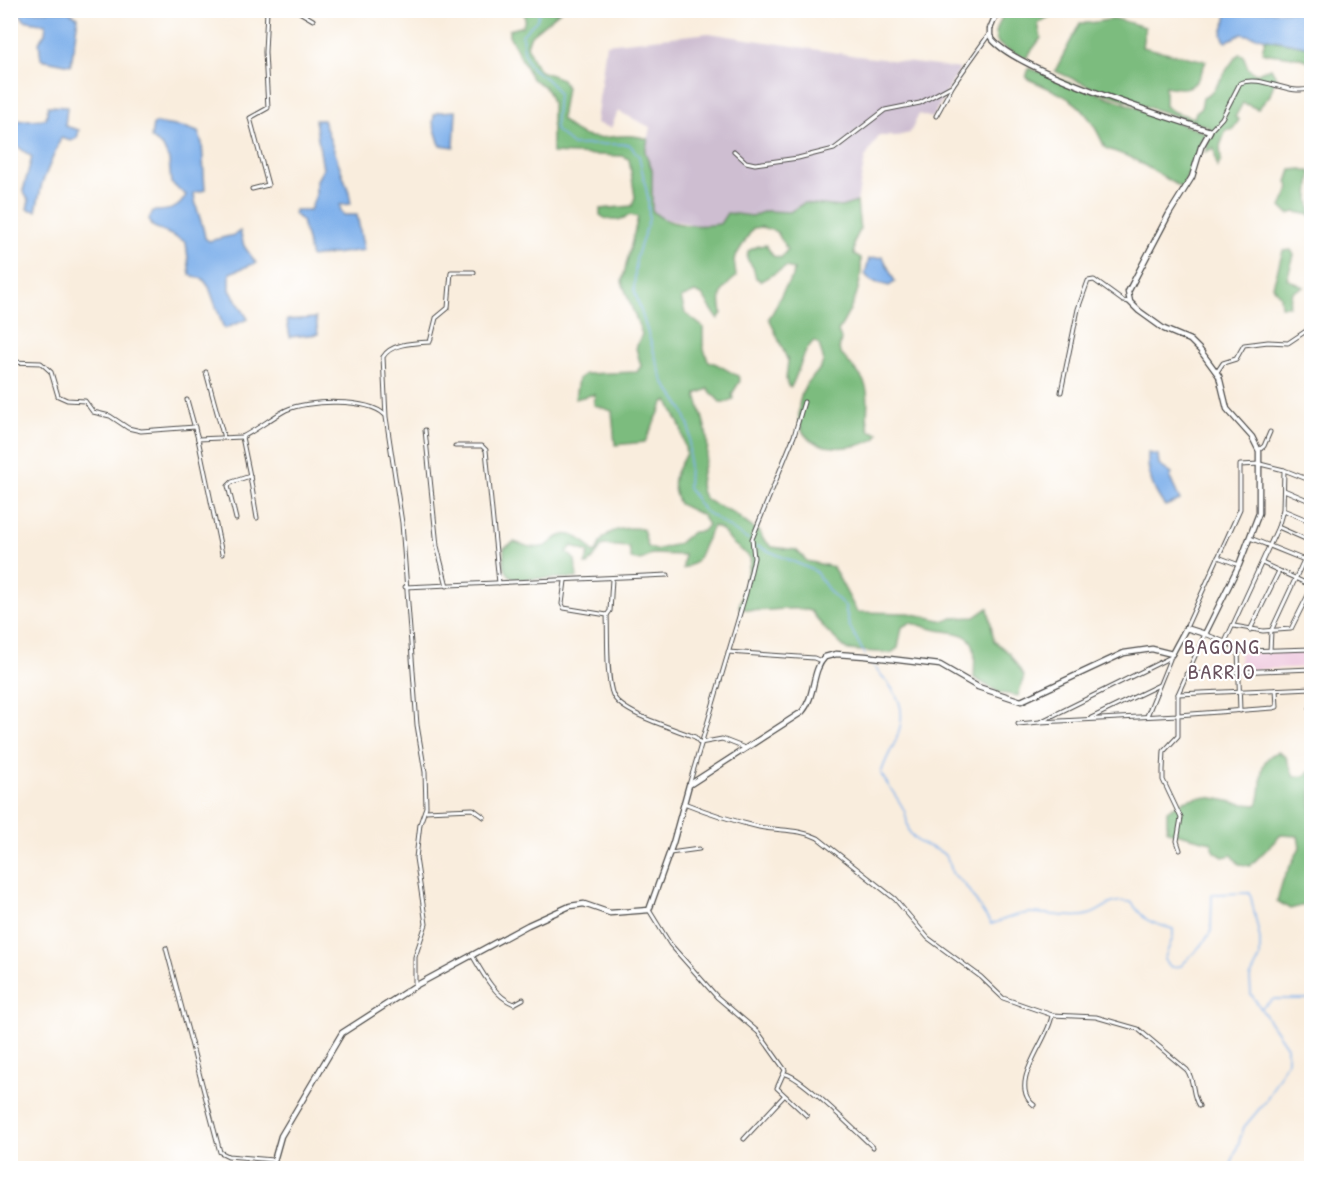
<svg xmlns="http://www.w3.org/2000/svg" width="1322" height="1179" font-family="'Patrick Hand',sans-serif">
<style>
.built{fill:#f1d0e3}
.industrial{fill:#cebed1}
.forest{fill:#7bbc7e;stroke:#537454;stroke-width:1.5}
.water{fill:#80b1eb;stroke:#566e8b;stroke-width:1.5}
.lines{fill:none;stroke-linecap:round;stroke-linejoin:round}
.stream{stroke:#80b1eb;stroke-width:1.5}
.minor-casing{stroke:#4a4846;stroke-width:5}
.tertiary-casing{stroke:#4a4846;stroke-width:7}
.minor{stroke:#fff;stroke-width:3}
.tertiary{stroke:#fff;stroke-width:4.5}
.labels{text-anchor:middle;stroke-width:4.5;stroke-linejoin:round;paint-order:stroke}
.quarter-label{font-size:22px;letter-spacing:1.5px;fill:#69525e;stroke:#fff}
</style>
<rect width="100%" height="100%" fill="#fff"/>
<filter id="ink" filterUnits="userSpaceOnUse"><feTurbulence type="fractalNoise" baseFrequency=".0167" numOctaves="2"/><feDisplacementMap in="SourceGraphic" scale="12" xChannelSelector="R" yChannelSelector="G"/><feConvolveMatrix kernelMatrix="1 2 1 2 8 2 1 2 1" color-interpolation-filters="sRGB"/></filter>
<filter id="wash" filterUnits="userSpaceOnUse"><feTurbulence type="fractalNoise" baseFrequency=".008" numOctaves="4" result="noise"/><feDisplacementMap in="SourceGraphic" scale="24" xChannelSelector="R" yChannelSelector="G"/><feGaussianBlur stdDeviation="1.35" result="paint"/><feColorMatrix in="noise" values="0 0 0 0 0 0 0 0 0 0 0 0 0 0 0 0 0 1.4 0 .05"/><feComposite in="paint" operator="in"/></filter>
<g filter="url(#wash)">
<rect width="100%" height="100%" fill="#f9eddd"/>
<polygon class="built" points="1311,652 1311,667 1239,670 1240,653"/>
<polygon class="industrial" points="709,33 851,55 960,69 932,118 919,114 910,133 897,136 879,136 865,158 857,202 841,207 804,203 790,212 766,211 752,216 727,213 720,224 702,226 659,218 652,210 652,170 645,152 650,127 618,111 611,128 596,123 606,44"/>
<g class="forest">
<path d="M524 11H560L531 35 527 45 533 61 540 71 562 79 566 87 561 119C592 154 614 127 648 139L645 152 652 170V210C666 227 699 227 720 224L727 213 752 216 766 211 790 212 804 203 841 207 857 202 860 230 854 242V254L861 258C863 286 853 307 838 331L841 339 839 350C846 363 860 371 865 384 872 400 863 417 870 431L878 433 876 438C857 451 806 454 800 424 797 411 799 395 807 384 812 376 820 372 823 362 824 357 820 349 819 344L814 341C802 351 799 373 791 387L788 386 786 379 788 361 769 318C779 305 781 288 793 277L794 269 786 267 761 281 756 278 753 267 747 259 748 251 758 246 766 245 773 256 781 258 787 250 777 232 762 227 753 228 734 259 736 277C721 289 718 295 722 313L718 319 702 295 695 292 681 298 685 313 703 327V346L708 361C720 364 727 371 738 376L740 381 732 394 733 399 728 402H720L708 389 696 394C700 412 710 434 707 453 705 467 694 485 705 498 710 504 723 507 730 511 740 517 748 526 760 532L763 539 772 547 796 550 807 561 833 567 857 612 909 613 945 621 953 618 975 617 988 608 994 641 1009 653 1024 676 1018 696 1000 693 974 678C976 638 976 635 937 630 927 628 919 624 909 623L902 627 898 648 891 653 847 650 825 629 811 611C787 604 763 616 739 607L751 559C746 554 742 550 736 546 725 539 728 531 713 526L696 562 683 569 684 555 651 554C644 560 640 561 631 559L629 547 603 545 588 565 585 564 589 553 572 546 567 552 575 560 577 578 514 579C501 570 504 563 504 548L514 542C524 545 532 549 542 547 549 546 553 540 558 537 572 529 587 542 593 553L597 551C602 529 625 526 643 529L648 547 656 550 677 544 693 532 703 531 708 525 702 515 679 504C668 478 675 476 686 453L681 428 668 401 664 402 645 442 615 445 612 411 594 405 595 394 575 399 578 379 585 374 637 372 641 366 636 348 642 334 622 282 638 217 630 215C619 221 610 223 600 215V209L632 206 635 197 629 159 622 156 552 153V103L549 94 544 86 532 79 509 35V30L523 26 525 19Z"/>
<path d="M1005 11H1059L1038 23 1041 38 1026 58C994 43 988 45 1005 11Z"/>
<path d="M1116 19 1145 27 1142 47 1206 61C1196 87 1192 92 1165 86V106L1174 112 1194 118 1196 112 1201 108 1203 98C1218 91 1225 67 1239 54L1243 55 1248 68 1255 74 1271 68 1276 77 1270 95 1258 109 1243 103 1235 117 1239 120 1232 130H1226L1220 146 1221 161 1217 167 1214 148 1205 152 1211 135 1209 127 1102 92 1055 71 1080 23C1093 24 1103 20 1116 19Z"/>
<path d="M1265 39 1311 47V62C1295 53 1278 58 1262 52Z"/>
<path d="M1029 68 1206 133 1182 188 1132 158 1105 148C1085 101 1070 98 1026 78Z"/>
<polygon points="1302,169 1311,172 1309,199 1311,215 1295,212 1288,214 1281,207 1290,188 1287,182 1291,170"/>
<polygon points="1291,250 1294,255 1287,279 1304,287 1292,292 1289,306 1281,306 1280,296 1273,286 1283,251"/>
<path d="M1278 752 1286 757 1294 777 1304 776 1309 772 1311 775V907L1305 905 1290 909 1277 901 1283 880 1300 847 1298 836 1281 835 1250 866 1239 864 1232 855 1223 857 1215 852 1211 842 1167 831V811C1204 784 1216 804 1257 805 1266 785 1253 761 1278 752Z"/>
</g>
<g class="water">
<polygon points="19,11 67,11 78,17 71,65 41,59 39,42 45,33 46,24 24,20"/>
<polygon points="1228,11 1311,11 1311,47 1242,34 1225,42 1222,34"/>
<path d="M48 106 67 107 65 126 79 130 77 138 71 141 61 138 42 183 36 211 27 209 29 201 23 191 32 157C15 145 10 143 11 121L46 119Z"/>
<polygon points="456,111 454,147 440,145 433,123 434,115 439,112"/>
<polygon points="315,120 323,120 349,192 351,204 340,205 341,212 344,215 357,215 364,250 311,257 302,221 294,214 295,210 310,210 316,195 316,182 323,169"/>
<path d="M156 123 187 128 198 132 202 143 205 190 194 193C195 209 203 222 205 238L209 241 234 235 240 231 244 246 256 263 230 273V290L248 319 224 329 209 287 203 279 190 275 186 242 152 226 149 219 153 211C168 211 179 210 186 195L171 183 169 160 163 147 151 138 153 125Z"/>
<polygon points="883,257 895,282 889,286 871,281 865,274 869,259"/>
<polygon points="316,318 318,334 290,337 287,320"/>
<path d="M1148 453 1158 455 1159 465 1172 474 1170 478 1180 500 1165 506C1153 491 1147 472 1148 453Z"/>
</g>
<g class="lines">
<g class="stream">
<path d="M540 10 537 20 522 35C526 83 541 64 558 93L555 130 573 145 629 144 639 156 648 198 649 219 636 259 634 289 663 381 683 410 690 429 688 488 703 510 748 540"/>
<polyline points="757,546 815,571 830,592 845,606 849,625 865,655"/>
<path d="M868 659C890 688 912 700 896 740 891 751 884 762 881 774 888 786 898 798 904 810 907 817 907 827 910 833 923 854 947 840 952 873L965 885 991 924C1005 920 1016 913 1031 913 1049 913 1065 918 1083 916 1104 914 1104 898 1131 902 1148 924 1147 921 1173 929V937L1164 960 1171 967 1181 966 1205 941 1211 931 1212 894 1250 893 1260 939V958L1250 978 1251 994 1287 1047V1061L1266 1101 1244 1127 1230 1168"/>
<polyline points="1261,1008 1274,999 1312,999"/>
</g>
</g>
</g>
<g filter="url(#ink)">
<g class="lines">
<defs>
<g id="minor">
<polyline points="296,10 313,20"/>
<polyline points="936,116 953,85 990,33"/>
<path d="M1210 131 1222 118 1240 83C1263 74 1289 97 1312 88"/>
<polyline points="734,151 746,162 755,164 798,158 834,149 885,110 920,103 953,85"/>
<polyline points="252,189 268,185 250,118 268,108 265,52 267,10"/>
<polyline points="10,362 41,363 51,372 58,396 67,400 85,401 93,412 110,416 128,428 141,431 195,427"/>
<polyline points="206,372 224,438"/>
<polyline points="1217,372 1223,363 1236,359 1244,345 1268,342 1288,343 1312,327"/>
<polyline points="1061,392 1078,309 1088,281 1094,280 1123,301 1130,302"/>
<polyline points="187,400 198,439 242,437"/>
<polyline points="425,430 437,546 447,586"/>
<polyline points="198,439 222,554"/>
<polyline points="455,446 482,446 486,450 499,583"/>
<polyline points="1259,450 1264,446 1270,432"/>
<polyline points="1284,470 1312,481"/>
<polyline points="250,476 257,518"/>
<polyline points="1284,490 1312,502"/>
<polyline points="1283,510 1312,522"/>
<path d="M236 519 228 486 232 482 250 476 242 437C258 429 271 418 286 410 306 400 368 398 385 415"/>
<polyline points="1278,527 1312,542"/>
<polyline points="1250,538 1312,563"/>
<polyline points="1218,557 1239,565"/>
<polyline points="1262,563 1312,586"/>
<path d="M565 581 562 604 564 608 607 615C608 634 606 679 613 695 621 714 676 729 695 737L700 743 722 739 745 748"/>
<polyline points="405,587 668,575"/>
<polyline points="607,615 610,611 612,579"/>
<polyline points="1234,626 1263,631 1291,629 1312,587"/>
<polyline points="1250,630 1279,571"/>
<polyline points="1225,642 1242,651 1312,649"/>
<polyline points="1308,649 1312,639"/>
<polyline points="1238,650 1240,711"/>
<polyline points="1270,651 1271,631 1304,560"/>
<polyline points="728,652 814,658 821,661"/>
<polyline points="1171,657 1040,722 1178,715 1178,694 1205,634 1225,642 1278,527 1283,510 1284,470 1260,464 1240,465 1240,509 1186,628"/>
<polyline points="1186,674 1312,669"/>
<polyline points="1178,694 1312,688"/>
<polyline points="1310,708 1312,702"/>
<polyline points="1147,716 1170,659"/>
<polyline points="1091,718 1159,685"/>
<polyline points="1018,724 1040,722"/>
<polyline points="689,785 746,593 754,558 752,539 794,436 804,402"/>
<path d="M684 803C709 813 733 821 759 827 779 831 800 829 818 838L895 899 928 938 981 977 1003 998 1052 1015 1096 1017 1138 1029 1187 1070C1195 1081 1191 1094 1199 1106"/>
<polyline points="425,811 473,809 484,817"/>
<polyline points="1180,850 1177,841 1181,818 1163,780 1163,770 1164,751 1178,736 1178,715 1273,708 1277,707 1276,689"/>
<polyline points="670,853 699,849"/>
<polyline points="649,910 670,944 717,997 758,1032 785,1070 777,1088 807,1116"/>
<polyline points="166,948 220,1152 228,1156 273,1160"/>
<path d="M472 955C482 972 494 996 514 1004L523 999"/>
<path d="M415 986V957L426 924 416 858 420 824 426 807 425 772 417 725 402 523 386 417 383 357C391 343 415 343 430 342L436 318 448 308 451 272H474"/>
<path d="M786 1074C803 1078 856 1132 873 1147"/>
<path d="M1034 1105C1006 1084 1050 1039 1052 1015"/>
<polyline points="744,1139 784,1096"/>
</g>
<path id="tertiary" d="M272 1168 281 1136 342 1033 415 986 528 925 570 906 584 904 610 913 649 910 673 843 689 785 802 712C816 696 811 671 825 657L836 654 865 656 940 665 978 687 1021 701 1124 653 1152 649 1172 654 1186 628 1205 634 1239 565 1259 513V451L1252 437 1227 409 1219 376 1200 350 1190 340 1164 329 1139 311 1130 302 1128 292 1169 214 1192 177 1201 147 1210 131C1169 118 1007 68 990 36V29L998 10"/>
</defs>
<use href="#minor" class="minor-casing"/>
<use href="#tertiary" class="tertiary-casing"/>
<use href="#minor" class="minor"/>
<use href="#tertiary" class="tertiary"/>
</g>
</g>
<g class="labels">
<g class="quarter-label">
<text x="1222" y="654">BAGONG<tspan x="1222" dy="25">BARRIO</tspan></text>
</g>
</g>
<rect width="1322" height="1179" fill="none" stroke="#fff" stroke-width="36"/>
</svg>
